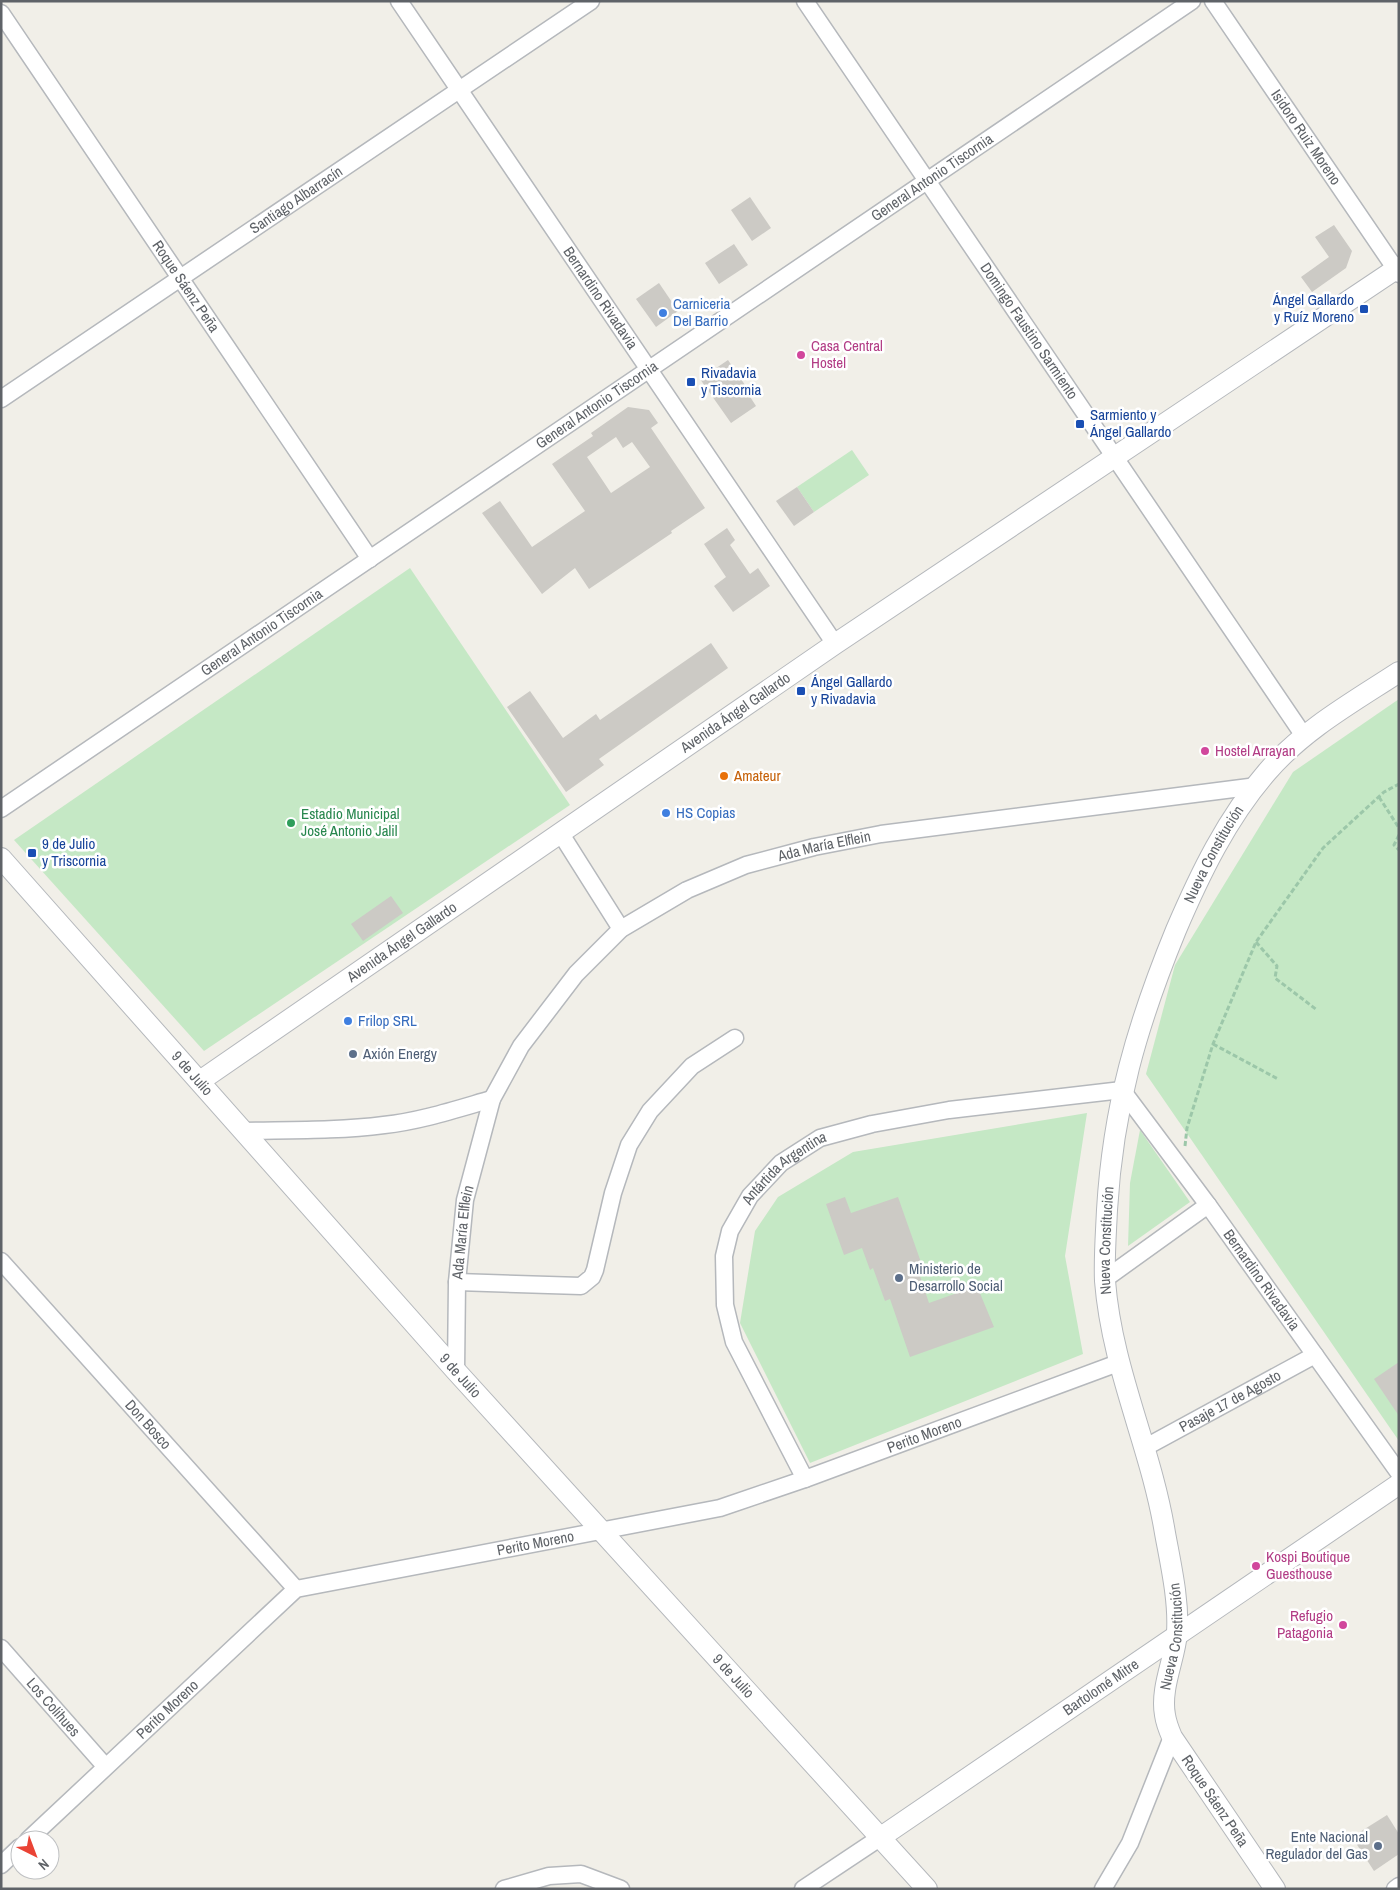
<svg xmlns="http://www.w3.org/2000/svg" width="1400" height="1890" font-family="'Archivo Narrow',sans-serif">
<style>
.green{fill:#c5e8c5}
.building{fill:#cccac5;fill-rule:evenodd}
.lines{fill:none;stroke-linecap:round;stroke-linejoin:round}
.minor-casing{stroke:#b5b8bc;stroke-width:19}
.tertiary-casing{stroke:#b5b8bc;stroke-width:22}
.path{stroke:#9cc7a9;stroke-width:3;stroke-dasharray:5 2.5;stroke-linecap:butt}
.minor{stroke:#fff;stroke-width:16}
.tertiary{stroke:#fff;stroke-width:20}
.transit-dot{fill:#1a4fb4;stroke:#fff;stroke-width:2}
.shop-dot{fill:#3f7fe0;stroke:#fff;stroke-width:2}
.hotel-dot{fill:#d1479c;stroke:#fff;stroke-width:2}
.food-dot{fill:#e8710a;stroke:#fff;stroke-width:2}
.leisure-dot{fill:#2e9e5b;stroke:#fff;stroke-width:2}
.service-dot{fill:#5c6f8a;stroke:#fff;stroke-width:2}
.labels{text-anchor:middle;stroke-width:5;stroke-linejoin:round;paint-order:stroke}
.street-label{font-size:15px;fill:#5f6368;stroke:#fff}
.transit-label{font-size:15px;fill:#164399;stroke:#fff;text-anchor:start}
.shop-label{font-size:15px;fill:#366cbe;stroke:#fff;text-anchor:start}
.hotel-label{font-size:15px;fill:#b23c85;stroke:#fff;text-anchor:start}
.food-label{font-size:15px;fill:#c56008;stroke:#fff;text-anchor:start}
.leisure-label{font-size:15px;fill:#27864d;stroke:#fff;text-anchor:start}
.service-label{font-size:15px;fill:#4e5e75;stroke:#fff;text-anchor:start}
</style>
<rect width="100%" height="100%" fill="#f1efe8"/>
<g class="green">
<polygon points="852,450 869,475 814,512 797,487"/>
<polygon points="410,568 570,805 204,1051 14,840"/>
<polygon points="1399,699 1399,1441 1146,1074 1175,965 1293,772"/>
<polygon points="1087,1113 1065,1256 1083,1354 810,1463 740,1323 755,1231 778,1197 853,1152"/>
<polygon points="1140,1130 1190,1202 1128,1246 1130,1183"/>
</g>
<g class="building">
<polygon points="750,197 771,228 752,241 731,210"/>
<polygon points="1334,225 1352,251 1346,268 1312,292 1301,277 1329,257 1315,237"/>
<polygon points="734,244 748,265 719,284 705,263"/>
<polygon points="659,283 678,311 656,327 636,299"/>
<polygon points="728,360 745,385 743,386 756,406 731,423 700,379"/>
<path d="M628 407 649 410 658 423 651 428 705 508 671 531 672 533 589 589 575 568 542 594 482 513 500 501 532 547 585 511 552 464 593 436 591 433ZM616 437 623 448 632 442 650 467 611 493 587 457Z"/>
<polygon points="797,487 814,512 794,526 776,501"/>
<polygon points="727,528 735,540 730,545 750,574 758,568 770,586 733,612 714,586 726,577 704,544"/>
<polygon points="711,643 728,668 599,759 604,765 566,792 507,707 530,691 563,738 596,714 600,720"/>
<polygon points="391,896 403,913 363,941 351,924"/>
<polygon points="845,1197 851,1213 898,1197 923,1268 918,1270 929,1303 977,1286 994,1327 910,1357 890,1299 885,1301 873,1268 870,1270 862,1248 844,1255 826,1204"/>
<polygon points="1399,1362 1399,1416 1374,1379"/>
<polygon points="1387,1815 1399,1834 1399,1854 1374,1871 1352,1837"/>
</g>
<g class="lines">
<defs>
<g id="minor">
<path id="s1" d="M399 1 835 644"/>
<path id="s2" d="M805 1 1304 736"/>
<path id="s3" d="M1213 1 1399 274"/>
<path id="s4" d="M1 13 370 559"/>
<path id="s5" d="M1 399 591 1"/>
<path id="s6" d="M1 809 1192 1"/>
<polyline points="561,834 621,929"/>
<path d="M243 1131C290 1130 338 1131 384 1125 421 1121 457 1109 492 1099"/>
<path id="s7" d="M1 1261 296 1589"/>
<polyline points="1105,1279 1208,1205"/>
<polyline points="457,1282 581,1286 592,1277 595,1270 613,1193 629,1145 650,1111 692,1066 735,1038"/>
<path id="s8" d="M456 1371 457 1282 465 1200 492 1099 521 1046 576 974 621 929 687 890 746 865 814 847 881 834 1257 786"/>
<path id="s9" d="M1144 1448 1315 1355"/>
<path id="s10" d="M805 1479 734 1342 725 1305 724 1256 730 1231 750 1196 781 1163 820 1138 872 1124 949 1110 1122 1090 1208 1205 1399 1473"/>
<path id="s11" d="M1 1648 105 1766"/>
<path id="s12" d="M28 1840 296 1589 720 1508 805 1479 1118 1363"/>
<polyline points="1,1865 20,1847"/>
<polyline points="504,1889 549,1876 581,1874 621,1889"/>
<polyline points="803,1889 881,1837"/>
<polyline points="1103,1889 1130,1843 1172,1737"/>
<polyline points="1395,1889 1399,1886"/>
</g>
<g id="tertiary">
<path id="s13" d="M1 858 456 1371 927 1889"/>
<path id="s14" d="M200 1081 835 644 1399 267"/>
<path id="s15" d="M881 1837 1399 1484"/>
<path id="s16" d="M1275 1889 1172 1737C1169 1730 1166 1722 1165 1715 1160 1688 1175 1659 1177 1633 1179 1600 1171 1566 1165 1533 1151 1447 1112 1370 1105 1281 1104 1257 1106 1233 1107 1210 1113 1107 1137 1025 1176 930 1200 874 1227 818 1267 772 1303 730 1353 702 1399 672"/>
</g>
</defs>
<use href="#minor" class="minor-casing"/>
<use href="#tertiary" class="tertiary-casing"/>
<g class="path">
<polyline points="1379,797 1399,828"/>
<polyline points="1399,835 1394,845 1399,850"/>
<polyline points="1256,942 1277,966 1275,978 1317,1010"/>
<polyline points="1213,1044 1278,1079"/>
<polyline points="1185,1146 1187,1128 1213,1044 1256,942 1323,848 1384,792 1399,784"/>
</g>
<use href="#minor" class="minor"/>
<use href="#tertiary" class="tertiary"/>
</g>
<g class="transit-dot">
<rect x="1359" y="304" width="10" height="10" rx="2.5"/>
<rect x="686" y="377" width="10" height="10" rx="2.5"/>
<rect x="1075" y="419" width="10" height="10" rx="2.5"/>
<rect x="796" y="686" width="10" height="10" rx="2.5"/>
<rect x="27" y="848" width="10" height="10" rx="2.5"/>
</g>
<g class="shop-dot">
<circle cx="663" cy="313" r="5"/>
<circle cx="666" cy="813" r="5"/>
<circle cx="348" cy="1021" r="5"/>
</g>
<g class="hotel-dot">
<circle cx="801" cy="355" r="5"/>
<circle cx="1205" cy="751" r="5"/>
<circle cx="1256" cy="1566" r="5"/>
<circle cx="1343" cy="1625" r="5"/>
</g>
<circle class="food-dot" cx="724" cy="776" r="5"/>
<circle class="leisure-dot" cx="291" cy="823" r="5"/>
<g class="service-dot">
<circle cx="353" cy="1054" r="5"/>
<circle cx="899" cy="1278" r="5"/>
<circle cx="1378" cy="1846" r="5"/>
</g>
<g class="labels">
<g class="street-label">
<text dy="5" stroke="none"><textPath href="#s3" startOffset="165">Isidoro Ruiz Moreno</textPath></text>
<text dy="5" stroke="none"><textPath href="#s6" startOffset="1125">General Antonio Tiscornia</textPath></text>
<text dy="5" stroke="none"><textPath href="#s5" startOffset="356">Santiago Albarracín</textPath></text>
<text dy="5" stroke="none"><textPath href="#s4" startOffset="330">Roque Sáenz Peña</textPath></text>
<text dy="5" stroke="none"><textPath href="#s1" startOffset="359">Bernardino Rivadavia</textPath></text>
<text dy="5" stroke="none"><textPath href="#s2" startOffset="399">Domingo Faustino Sarmiento</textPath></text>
<text dy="5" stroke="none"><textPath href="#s6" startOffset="720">General Antonio Tiscornia</textPath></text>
<text dy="5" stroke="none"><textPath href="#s6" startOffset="315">General Antonio Tiscornia</textPath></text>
<text dy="5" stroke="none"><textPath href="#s14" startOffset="650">Avenida Ángel Gallardo</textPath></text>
<text dy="5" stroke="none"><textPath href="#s8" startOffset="712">Ada María Elflein</textPath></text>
<text dy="5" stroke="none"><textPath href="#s16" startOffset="1096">Nueva Constitución</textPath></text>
<text dy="5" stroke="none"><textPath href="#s14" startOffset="245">Avenida Ángel Gallardo</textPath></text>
<text dy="5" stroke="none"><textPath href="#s13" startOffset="288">9 de Julio</textPath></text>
<text dy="5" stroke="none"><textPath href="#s10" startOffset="352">Antártida Argentina</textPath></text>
<text dy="5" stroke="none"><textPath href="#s8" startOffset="139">Ada María Elflein</textPath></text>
<text dy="5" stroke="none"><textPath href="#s16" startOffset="691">Nueva Constitución</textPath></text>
<text dy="5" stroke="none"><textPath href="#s10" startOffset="941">Bernardino Rivadavia</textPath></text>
<text dy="5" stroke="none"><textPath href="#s13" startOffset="692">9 de Julio</textPath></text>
<text dy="5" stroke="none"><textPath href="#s9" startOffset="98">Pasaje 17 de Agosto</textPath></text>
<text dy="5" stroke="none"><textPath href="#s7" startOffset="220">Don Bosco</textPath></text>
<text dy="5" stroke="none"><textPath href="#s12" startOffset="1016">Perito Moreno</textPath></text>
<text dy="5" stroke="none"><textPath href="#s12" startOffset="611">Perito Moreno</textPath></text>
<text dy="5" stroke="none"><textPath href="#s16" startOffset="286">Nueva Constitución</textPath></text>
<text dy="5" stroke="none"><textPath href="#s13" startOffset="1098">9 de Julio</textPath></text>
<text dy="5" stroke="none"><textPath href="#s15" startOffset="266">Bartolomé Mitre</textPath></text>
<text dy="5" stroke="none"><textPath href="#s11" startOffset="79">Los Colihues</textPath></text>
<text dy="5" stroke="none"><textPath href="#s12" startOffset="191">Perito Moreno</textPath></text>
<text transform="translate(1215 1801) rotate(56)" y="5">Roque Sáenz Peña</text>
</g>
<g class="transit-label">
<text x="1354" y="305" text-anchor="end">Ángel Gallardo<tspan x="1354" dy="17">y Ruíz Moreno</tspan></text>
<text x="701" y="378">Rivadavia<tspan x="701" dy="17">y Tiscornia</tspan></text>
<text x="1090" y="420">Sarmiento y<tspan x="1090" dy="17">Ángel Gallardo</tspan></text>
<text x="811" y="687">Ángel Gallardo<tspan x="811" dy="17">y Rivadavia</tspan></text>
<text x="42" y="849">9 de Julio<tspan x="42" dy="17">y Triscornia</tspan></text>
</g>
<g class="shop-label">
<text x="673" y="309">Carniceria<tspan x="673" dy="17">Del Barrio</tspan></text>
<text x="676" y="818">HS Copias</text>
<text x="358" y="1026">Frilop SRL</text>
</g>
<g class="hotel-label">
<text x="811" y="351">Casa Central<tspan x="811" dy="17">Hostel</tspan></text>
<text x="1215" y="756">Hostel Arrayan</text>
<text x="1266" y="1562">Kospi Boutique<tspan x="1266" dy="17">Guesthouse</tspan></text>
<text x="1333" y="1621" text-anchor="end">Refugio<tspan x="1333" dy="17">Patagonia</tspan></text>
</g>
<g class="food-label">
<text x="734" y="781">Amateur</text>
</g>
<g class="leisure-label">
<text x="301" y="819">Estadio Municipal<tspan x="301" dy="17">José Antonio Jalil</tspan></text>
</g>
<g class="service-label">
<text x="363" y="1059">Axión Energy</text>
<text x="909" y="1274">Ministerio de<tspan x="909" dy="17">Desarrollo Social</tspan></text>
<text x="1368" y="1842" text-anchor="end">Ente Nacional<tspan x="1368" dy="17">Regulador del Gas</tspan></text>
</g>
</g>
<rect width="1400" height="1890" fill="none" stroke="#5f6368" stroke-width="5"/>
<g transform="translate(35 1855) rotate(138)"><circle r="24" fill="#ffffff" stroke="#bfc1c3"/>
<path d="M0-4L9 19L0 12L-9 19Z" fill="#ea4335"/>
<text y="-8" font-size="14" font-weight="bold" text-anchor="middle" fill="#5f6368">N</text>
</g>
</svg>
